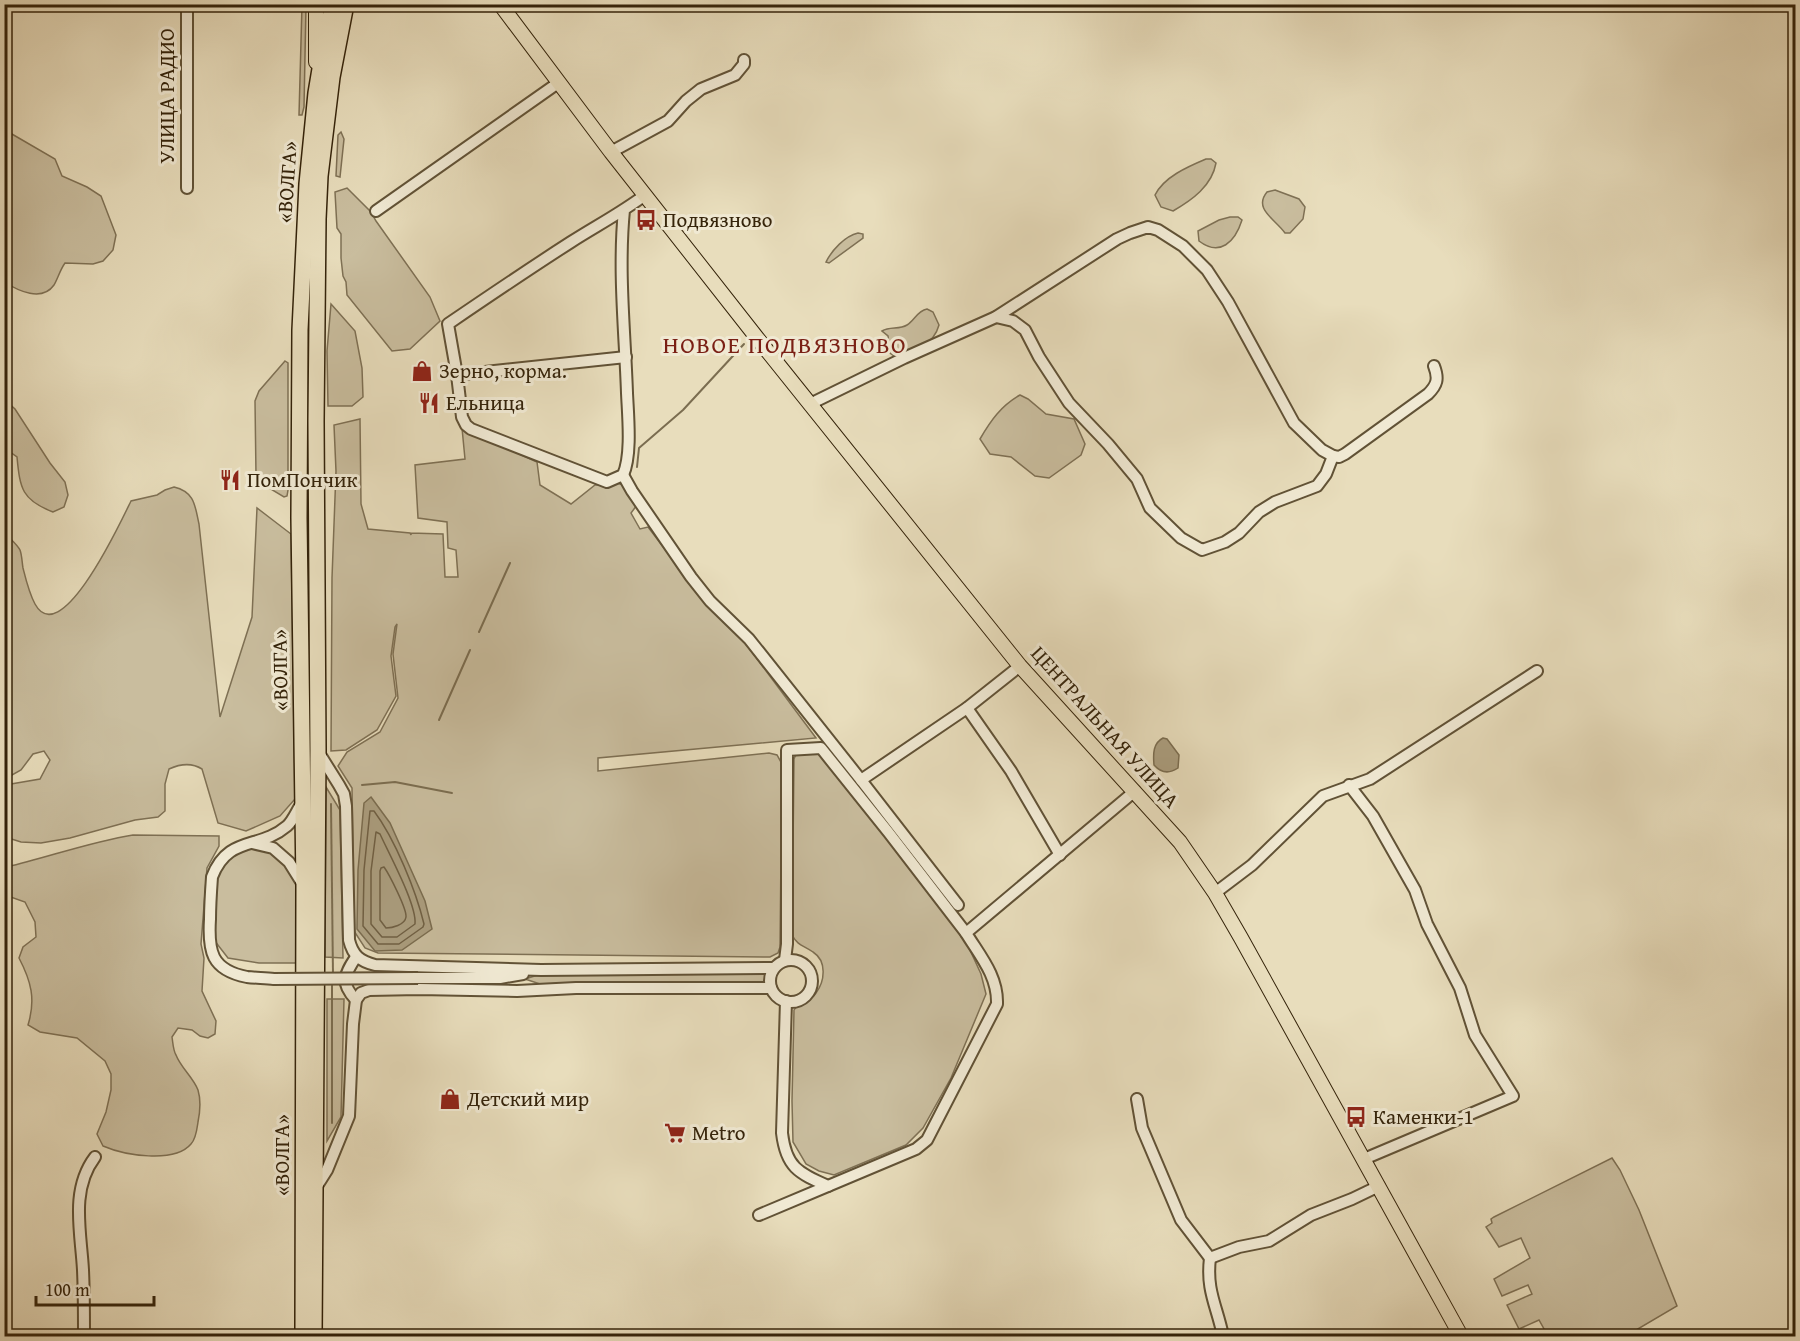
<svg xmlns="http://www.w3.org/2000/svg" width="1800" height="1341" font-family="'Gentium Book Plus',serif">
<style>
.green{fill:#c9bd9e;stroke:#7e7054;stroke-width:1.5}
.water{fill:#ab9e7f;stroke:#7b6d50;stroke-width:1.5}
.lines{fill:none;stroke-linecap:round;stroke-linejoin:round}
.shore{stroke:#706044;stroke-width:1.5}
.stream{stroke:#7b6d50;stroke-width:2}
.minor-casing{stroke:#615236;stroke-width:14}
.major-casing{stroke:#34230a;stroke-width:16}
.highway-casing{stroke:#34230a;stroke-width:18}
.minor{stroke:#f0e9d3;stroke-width:10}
.major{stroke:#e8ddbc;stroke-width:14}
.highway{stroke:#e8ddbc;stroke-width:15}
.minor-bridge-casing{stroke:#615236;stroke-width:14;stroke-linecap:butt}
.minor-bridge{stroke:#f0e9d3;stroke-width:10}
.labels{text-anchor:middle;stroke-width:6;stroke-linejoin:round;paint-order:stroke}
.street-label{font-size:21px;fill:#34230a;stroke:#f0e9d3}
.poi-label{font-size:21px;fill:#34230a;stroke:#f0e9d3;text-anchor:start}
.quarter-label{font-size:24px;letter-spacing:1.5px;fill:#7a1f14;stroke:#f0e9d3}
</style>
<rect width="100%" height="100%" fill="#e8ddbc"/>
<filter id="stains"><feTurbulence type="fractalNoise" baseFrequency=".00333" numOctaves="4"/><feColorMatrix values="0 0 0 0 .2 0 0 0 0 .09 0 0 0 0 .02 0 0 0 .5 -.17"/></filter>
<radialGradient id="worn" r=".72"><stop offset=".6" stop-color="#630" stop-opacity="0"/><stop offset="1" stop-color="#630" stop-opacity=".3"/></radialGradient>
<g class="green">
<polygon points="302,5 306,5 304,107 302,115 299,115"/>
<path d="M5 130 55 159 62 176 87 187 101 196 116 235 113 250 103 261 93 264 65 263C60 270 58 278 54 285 42 302 18 291 5 282Z"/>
<polygon points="341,132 344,139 340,177 336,176 338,135"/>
<path d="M1206 159H1211L1216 163C1212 186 1192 200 1173 211L1161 207 1155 195C1164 177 1187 167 1206 159Z"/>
<polygon points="347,188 371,212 376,221 430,297 440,321 410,349 392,351 347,295 346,282 343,276 341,258 341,234 337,228 335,192"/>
<path d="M1275 190 1299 199 1305 207 1303 219 1290 233H1285C1275 219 1253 209 1267 192Z"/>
<path d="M1230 217H1238L1242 220C1235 242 1220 257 1199 241L1198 231 1219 220Z"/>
<path d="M858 233 863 234V238L829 263 826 262C832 250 845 236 858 233Z"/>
<polygon points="331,304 355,331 362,368 363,397 352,406 328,406 327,351"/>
<path d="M927 309 933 312 939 325C934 344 913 355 894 356L890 353 888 336 882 331C890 326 899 330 907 325 915 320 917 311 927 309Z"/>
<polygon points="285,361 288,363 288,490 287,496 284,497 264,485 256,475 255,401 259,391"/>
<path d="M1020 395 1028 399 1046 414 1074 419 1085 444 1081 455 1049 478 1035 476 1011 457 990 454 980 439C991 420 1001 406 1020 395Z"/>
<path d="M5 400 15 409 50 463 65 482 68 495 64 507 53 512C22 500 20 489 17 457L10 452 5 453Z"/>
<polygon points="360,419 361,504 368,529 410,533 411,535 411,533 443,534 445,577 458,577 456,550 448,548 447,522 418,518 415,465 465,459 462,428 537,462 540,485 571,504 595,485 618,483 625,486 637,505 631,513 640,529 648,527 701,596 746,644 816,738 598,758 598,771 769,753 777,755 782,764 780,947 778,953 770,957 378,953 365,948 354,931 352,788 338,766 347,752 380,732 398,698 393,654 397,624 395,627 391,656 396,696 377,730 346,750 331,751 332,578 336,471 334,425"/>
<path d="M174 487C195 492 195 506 199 524L220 717 252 617 257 508 291 534 295 799 280 816 246 831 218 823 202 769C191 762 180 764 169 769L165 784V811L158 817 135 820 70 838 41 843 21 842 5 837V787L11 784 40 779 50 760 44 751 33 754 21 770 5 779V533C9 538 17 544 20 550 22 555 22 563 23 568 26 580 29 593 35 604 61 652 122 519 131 501L157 495 165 490Z"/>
<path d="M819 749 964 937 981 974 986 994 951 1078 923 1128 906 1145 834 1175 819 1171 806 1164 793 1142 792 1101 794 1010C799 1001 811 1001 816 993 825 981 827 961 813 952 803 945 798 946 792 935L794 759 796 754Z"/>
<polygon points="326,787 340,810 343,958 325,957"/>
<path d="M133 835 219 836V846L207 868 201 944 204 958 202 991 216 1021 215 1034 208 1038 200 1036 192 1030 178 1028 172 1037C173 1043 173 1050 176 1055 181 1068 193 1077 198 1090 201 1100 200 1112 198 1122 197 1129 196 1139 191 1144 174 1164 124 1155 103 1146L97 1134 106 1112 111 1090V1074L105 1061 77 1038 40 1032 28 1025C36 999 31 981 19 958L23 947 36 937 35 922 25 902 5 895V869L7 867C49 857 90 842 133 835Z"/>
<path d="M249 847 270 851 284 864 298 887V963H259L228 958 214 940C215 916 211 875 228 857 233 852 243 850 249 847Z"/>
<polygon points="765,973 765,985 540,984 525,979 541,974"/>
<polygon points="327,999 344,999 341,1117 327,1141"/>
<polygon points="1612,1158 1620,1170 1639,1210 1677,1306 1626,1336 1548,1336 1539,1320 1519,1329 1507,1305 1532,1294 1528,1285 1502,1296 1494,1279 1530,1258 1521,1238 1499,1247 1486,1227 1492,1223 1491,1219 1494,1217"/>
</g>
<g class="water">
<path d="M1163 738 1167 739 1179 755 1178 768C1169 774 1161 773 1154 765 1153 754 1153 743 1163 738Z"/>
<polygon points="371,797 390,823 425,901 432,929 402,950 375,951 357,929 358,870 364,803"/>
</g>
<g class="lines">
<g class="shore">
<path d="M370 811H374C395 839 416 891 424 924L423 927 399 944H378L363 926 364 870Z"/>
<path d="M376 832 380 834C389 854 417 905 415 924L397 937H382L371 924V871Z"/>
<path d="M384 867C389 874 407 909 406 917 405 925 392 928 386 928L380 920V871L381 868Z"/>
</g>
<g class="stream">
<polyline points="637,467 639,448 683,410 744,344"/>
<polyline points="479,632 510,563"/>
<polyline points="439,720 470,650"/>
<polyline points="362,785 395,782 452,793"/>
<polyline points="331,804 333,976"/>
<polyline points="332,1123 332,982"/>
</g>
<defs>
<g id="minor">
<polyline points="611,152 668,121 686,101 701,89 735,75 744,64 744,60"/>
<polyline points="187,188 187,4"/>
<path d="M624 210C618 271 625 333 627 393 628 416 632 455 623 475L607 482 471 429 466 425 462 417 457 375 448 324C489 296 529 269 571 242 596 226 621 213 645 195"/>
<polyline points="376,211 558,83"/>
<polyline points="996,317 1013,321 1025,330 1039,357 1069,403 1108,444 1137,479 1150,508 1181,538 1202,550 1225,542 1239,533 1259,512 1275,502 1317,486 1326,474 1333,456"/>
<polyline points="457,375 626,357"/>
<path d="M810 404 904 358 996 317 1117 239 1130 233 1148 227 1158 230 1183 246 1207 270 1228 302 1294 423 1322 450 1333 456 1339 457 1345 454 1428 394C1437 385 1439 379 1434 366"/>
<polyline points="623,475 632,491 691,577 710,601 749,639 861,780 958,905"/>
<polyline points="967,708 1011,771 1060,855"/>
<path d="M319 753 339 785 344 794 346 806 349 940C353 956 360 961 375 965L541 970 773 968"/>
<polyline points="861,780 967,708 1020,666"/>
<polyline points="1349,785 1373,816 1415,890 1427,924 1460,988 1475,1035 1513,1096 1364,1159"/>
<polyline points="252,843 273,848 289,862 304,886"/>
<polyline points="1215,893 1252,865 1323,796 1370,779 1537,671"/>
<circle cx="791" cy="981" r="21"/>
<polyline points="785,960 787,944 787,750 821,748 889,833 966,933"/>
<polyline points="418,978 500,978 523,974"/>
<path d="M274 979C265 978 256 978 247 977 211 970 208 951 210 919 210 905 211 891 212 877 228 835 259 850 287 826 293 821 297 810 302 803"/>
<path d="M356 1000C340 983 344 975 356 957"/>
<polyline points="1137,1099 1142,1128 1181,1220 1210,1258 1239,1247 1269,1241 1311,1215 1352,1199 1379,1186"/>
<path d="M828 1186 916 1149 927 1140 997 1004C998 976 980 956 966 933L1135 791"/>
<polyline points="315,1189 327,1170 349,1116 353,1024 356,1000 361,993 369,990 419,989 517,991 576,988 771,988"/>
<path d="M759 1215 828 1186C798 1173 786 1167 782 1133L786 1001"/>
<path d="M1210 1258C1206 1291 1217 1306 1223 1336"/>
<path d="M84 1336C84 1315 84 1292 83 1270 81 1232 70 1190 95 1157"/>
</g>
<g id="major">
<polyline points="316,4 316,62"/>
<polyline points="500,4 611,152 765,348 1020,666 1180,842 1215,893 1241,938 1461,1336"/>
</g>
<g id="highway">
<polyline points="303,1336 304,886 299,518 300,330 307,184 316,93 325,39 333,4"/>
<polyline points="314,1336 318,750 316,421 318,219 320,176 332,77 346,4"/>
</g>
</defs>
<use href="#minor" class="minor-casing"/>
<use href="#major" class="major-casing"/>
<use href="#highway" class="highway-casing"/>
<use href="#minor" class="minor"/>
<use href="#major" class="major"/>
<use href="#highway" class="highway"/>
<defs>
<polyline id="minor-bridge" points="274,979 418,978"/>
</defs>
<use href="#minor-bridge" class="minor-bridge-casing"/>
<use href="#minor-bridge" class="minor-bridge"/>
</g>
<defs>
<symbol id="bus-bare" viewBox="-9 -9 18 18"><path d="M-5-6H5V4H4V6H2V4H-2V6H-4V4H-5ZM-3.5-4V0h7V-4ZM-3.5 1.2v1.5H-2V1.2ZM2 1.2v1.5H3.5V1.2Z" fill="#8f2418" stroke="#f0e9d3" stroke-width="2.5" paint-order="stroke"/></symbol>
<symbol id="shop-bare" viewBox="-9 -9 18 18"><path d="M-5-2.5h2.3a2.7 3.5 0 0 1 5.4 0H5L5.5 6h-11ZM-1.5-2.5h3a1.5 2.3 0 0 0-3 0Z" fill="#8f2418" stroke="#f0e9d3" stroke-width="2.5" paint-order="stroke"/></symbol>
<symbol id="restaurant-bare" viewBox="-9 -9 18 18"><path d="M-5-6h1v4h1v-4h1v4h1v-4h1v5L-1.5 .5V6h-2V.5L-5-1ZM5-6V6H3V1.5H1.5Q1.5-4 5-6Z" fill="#8f2418" stroke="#f0e9d3" stroke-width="2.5" paint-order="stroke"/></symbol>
<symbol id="supermarket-bare" viewBox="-9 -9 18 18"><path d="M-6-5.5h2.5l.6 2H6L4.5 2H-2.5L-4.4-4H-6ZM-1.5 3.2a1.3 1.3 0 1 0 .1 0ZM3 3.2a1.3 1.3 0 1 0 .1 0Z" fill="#8f2418" stroke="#f0e9d3" stroke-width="2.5" paint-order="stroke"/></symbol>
</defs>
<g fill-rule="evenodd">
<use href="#bus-bare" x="631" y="205" width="30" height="30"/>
<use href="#shop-bare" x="407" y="356" width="30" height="30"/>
<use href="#restaurant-bare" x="414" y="388" width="30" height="30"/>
<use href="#restaurant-bare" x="215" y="465" width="30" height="30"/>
<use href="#shop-bare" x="435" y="1084" width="30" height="30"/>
<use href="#bus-bare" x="1341" y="1102" width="30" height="30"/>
<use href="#supermarket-bare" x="660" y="1118" width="30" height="30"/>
</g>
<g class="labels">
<g class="street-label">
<text transform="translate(167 96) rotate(-90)" y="7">УЛИЦА РАДИО</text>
<text transform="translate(287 182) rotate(-86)" y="7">«ВОЛГА»</text>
<text transform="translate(280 670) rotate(-91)" y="7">«ВОЛГА»</text>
<text transform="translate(1105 727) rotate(48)" y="7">ЦЕНТРАЛЬНАЯ УЛИЦА</text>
<text transform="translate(282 1155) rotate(-90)" y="7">«ВОЛГА»</text>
</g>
<g class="poi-label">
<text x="663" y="227">Подвязново</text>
<text x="439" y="378">Зерно, корма.</text>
<text x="446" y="410">Ельница</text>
<text x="247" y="487">ПомПончик</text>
<text x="467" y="1106">Детский мир</text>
<text x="1373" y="1124">Каменки-1</text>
<text x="692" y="1140">Metro</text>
</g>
<g class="quarter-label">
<text x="785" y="353">НОВОЕ ПОДВЯЗНОВО</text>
</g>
</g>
<rect width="1800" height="1341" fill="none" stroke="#e8ddbc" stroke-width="24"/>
<rect x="6" y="6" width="1788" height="1329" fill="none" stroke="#34230a" stroke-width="3"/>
<rect x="12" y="12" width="1776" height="1317" fill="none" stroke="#34230a" stroke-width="1.5"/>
<path d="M36 1296v9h118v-9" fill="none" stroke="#34230a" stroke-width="3"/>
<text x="45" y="1296" font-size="18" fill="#34230a" stroke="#f0e9d3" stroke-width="4.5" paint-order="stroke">100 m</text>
<rect width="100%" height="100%" filter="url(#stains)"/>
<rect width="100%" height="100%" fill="url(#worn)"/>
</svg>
